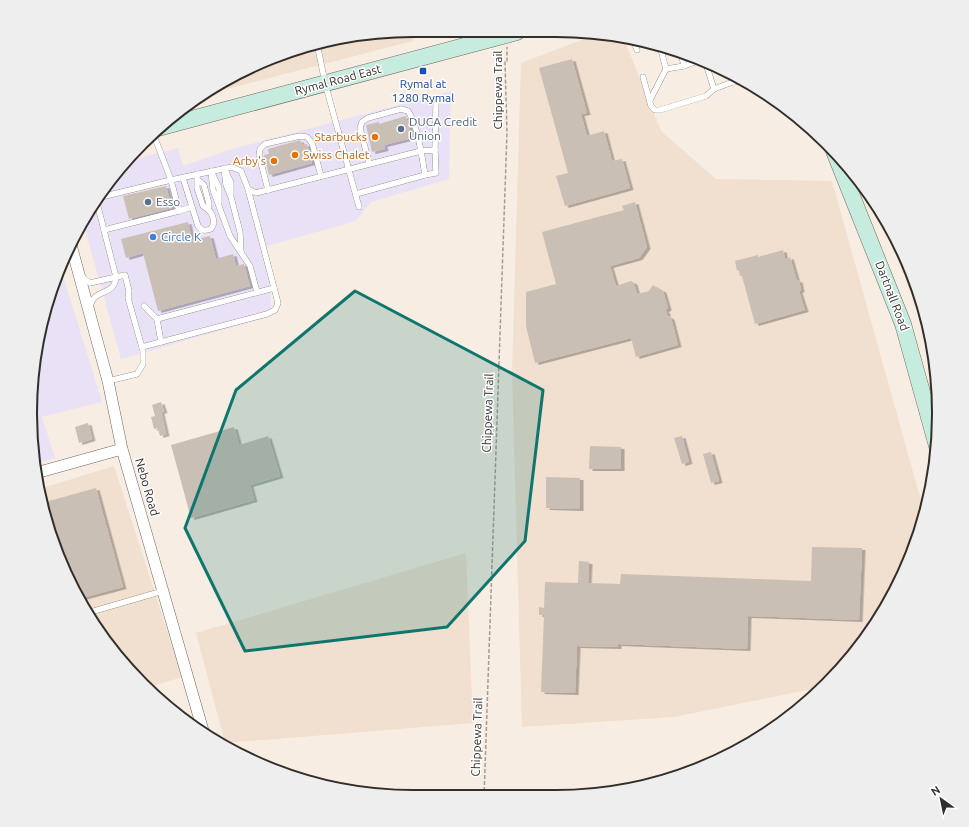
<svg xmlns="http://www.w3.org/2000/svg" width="969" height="827" font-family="Ubuntu,sans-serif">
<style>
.commercial{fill:#e9e1f6}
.built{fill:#f1dfcf}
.building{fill:#cabfb5;filter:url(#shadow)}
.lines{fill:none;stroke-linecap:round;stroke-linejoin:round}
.lane-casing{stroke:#72685f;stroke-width:6}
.street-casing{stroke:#72685f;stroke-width:12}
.secondary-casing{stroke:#72685f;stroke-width:17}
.path{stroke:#a49c94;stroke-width:1.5;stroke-dasharray:4 2;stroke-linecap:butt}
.lane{stroke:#fff;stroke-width:5.5}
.street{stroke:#fff;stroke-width:11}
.secondary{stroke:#c5ecde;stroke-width:16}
.marked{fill:#0f766e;fill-opacity:0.2;stroke:#0f766e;stroke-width:3;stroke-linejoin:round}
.transit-dot{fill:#1a4fb4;stroke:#fff;stroke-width:1.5}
.service-dot{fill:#5c6f8a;stroke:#fff;stroke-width:1.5}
.food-dot{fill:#e8710a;stroke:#fff;stroke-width:1.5}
.shop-dot{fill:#3f7fe0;stroke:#fff;stroke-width:1.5}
.labels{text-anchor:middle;stroke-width:3;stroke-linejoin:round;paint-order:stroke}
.street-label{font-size:12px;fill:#322e2a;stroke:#fff}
.transit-label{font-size:12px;fill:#164399;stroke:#fff}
.service-label{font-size:12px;fill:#4e5e75;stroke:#fff;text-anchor:start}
.food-label{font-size:12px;fill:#c56008;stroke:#fff;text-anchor:end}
.shop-label{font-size:12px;fill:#366cbe;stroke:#fff;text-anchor:start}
.rim{fill:none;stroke:#322e2a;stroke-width:2}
</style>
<defs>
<filter id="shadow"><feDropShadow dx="3.5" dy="2" stdDeviation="0" flood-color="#0004"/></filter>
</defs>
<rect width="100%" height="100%" fill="#f8ede2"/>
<g class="commercial">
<polygon points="451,91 449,179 371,202 356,221 267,246 272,316 121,359 83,222 95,200 130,160 178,148 183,166 229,150"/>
<polygon points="60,266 102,402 42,417 55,458 34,465 33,363"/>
</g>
<g class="built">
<polygon points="414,30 413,41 207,94 244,70 314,43"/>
<polygon points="600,33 605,33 624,39 661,131 716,179 832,181 925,515 900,583 860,647 822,687 674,717 522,727 512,373 521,63"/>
<polygon points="881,212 888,222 919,290 932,349"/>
<polygon points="114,466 182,677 146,688 142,685 82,605 50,537 39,489"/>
<polygon points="466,553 473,723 225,743 196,633"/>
</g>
<g class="building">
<polygon points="572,59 587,113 581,114 587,136 604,131 612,161 622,159 630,188 565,206 556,176 568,173 539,68"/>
<polygon points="406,116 412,138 384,145 385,149 372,152 366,125 379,122 379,124"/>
<polygon points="300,140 302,145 307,144 312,163 269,175 264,155 269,154 268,149"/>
<polygon points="166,186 172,208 129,219 123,196"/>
<polygon points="635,202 647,247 639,258 610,266 616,286 631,281 634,283 637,294 649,291 653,285 663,291 668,308 665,311 667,312 667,315 671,318 678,345 636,357 631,338 535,363 526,326 526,292 556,284 542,232 624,210 622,206"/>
<polygon points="188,222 192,240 210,236 216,259 233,254 236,266 244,264 250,286 158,311 143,253 126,258 121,239"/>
<polygon points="783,250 785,259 790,257 797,281 799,280 801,290 799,291 805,310 755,324 742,276 740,276 739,270 737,271 735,261 758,255 758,257"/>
<polygon points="161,402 164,411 161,412 166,434 160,436 158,428 154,429 151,417 155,416 152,405"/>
<polygon points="88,423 92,439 79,443 75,427"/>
<polygon points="234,427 239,445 268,436 280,476 250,485 254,500 191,518 171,445"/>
<polygon points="682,436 689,462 682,464 674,438"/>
<polygon points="590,446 621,447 621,469 589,469"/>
<polygon points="711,452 719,481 711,483 703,454"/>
<polygon points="546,477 580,478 580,509 546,508"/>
<polygon points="96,488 123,587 78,599 50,537 42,503"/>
<polygon points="812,547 862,548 859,620 748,616 747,649 618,644 618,647 577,646 575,693 541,692 544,615 539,615 539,607 544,608 545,582 578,583 579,561 589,562 588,583 620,584 621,574 811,581"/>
</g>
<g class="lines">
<defs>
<g id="lane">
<polyline points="634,42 637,50"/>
<polyline points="317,43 325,83 359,207"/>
<polyline points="661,50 666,69 684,66 698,61"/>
<polyline points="682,57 684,66"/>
<polyline points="706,64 714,89"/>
<polyline points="732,74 735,82"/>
<polyline points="643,77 651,106 655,110 660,110 706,96 714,89 741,79"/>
<polyline points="650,100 666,69"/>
<polyline points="153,133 171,180 232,167 241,171 248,189 256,193 421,151 435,150 436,104"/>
<polyline points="224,168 226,185 231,197 240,232 241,252"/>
<polyline points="211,171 213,190 230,236 250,266 257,292"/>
<polyline points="226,172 231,183 231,194"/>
<polyline points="213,175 219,188 219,203"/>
<polyline points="425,175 436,173 435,150"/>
<path d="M183 178 198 226C202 231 205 231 211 229L214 223C213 215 211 210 203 206L197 188V174"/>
<polyline points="198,180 204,185 209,204 208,208"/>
<polyline points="268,190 259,155 260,149 265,144 300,136 307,137 312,143 321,176"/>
<path d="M356 194 425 175C422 157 418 126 408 111L401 109 368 118 362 122 360 128 369 163"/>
<polyline points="97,198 171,180 179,211 104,230"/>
<polyline points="179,211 192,207"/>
<polyline points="81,276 90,283 125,275 129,291 128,298 143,351 143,364 137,374 108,381"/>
<polyline points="144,306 157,319"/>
<path d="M90 307C95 286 114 298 116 277L96 199"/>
<polyline points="161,342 157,319 274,288"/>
<polyline points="142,347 267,314 275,310 278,303 248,189"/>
<polyline points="87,613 163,591"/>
</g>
<g id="street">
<polyline points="71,245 108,381 122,449 204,734"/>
<polyline points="36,473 122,449"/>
</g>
<g id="secondary">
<polyline points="158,128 517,32"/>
<polyline points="834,151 903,324 937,446"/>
</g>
</defs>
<use href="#lane" class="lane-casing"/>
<use href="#street" class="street-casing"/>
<use href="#secondary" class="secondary-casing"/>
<polyline class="path" points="484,797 507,132 505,62 507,62 507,47"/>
<use href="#lane" class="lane"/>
<use href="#street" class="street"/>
<use href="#secondary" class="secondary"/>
</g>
<path class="marked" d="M355 291 543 390 525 541 447 627 245 651 185 528 236 390Z"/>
<rect class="transit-dot" x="419" y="67" width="8" height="8" rx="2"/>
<g class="service-dot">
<circle cx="401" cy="129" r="4"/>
<circle cx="148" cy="202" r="4"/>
</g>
<g class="food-dot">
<circle cx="375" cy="137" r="4"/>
<circle cx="295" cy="155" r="4"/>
<circle cx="274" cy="161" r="4"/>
</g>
<circle class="shop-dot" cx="153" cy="237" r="4"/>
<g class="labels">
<g class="street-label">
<text transform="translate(338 80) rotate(-15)" y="4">Rymal Road East</text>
<text transform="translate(498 90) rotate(-90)" y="4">Chippewa Trail</text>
<text transform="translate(892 296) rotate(69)" y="4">Dartnall Road</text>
<text transform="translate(488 413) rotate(-88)" y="4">Chippewa Trail</text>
<text transform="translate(147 487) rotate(74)" y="4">Nebo Road</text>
<text transform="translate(477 737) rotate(-88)" y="4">Chippewa Trail</text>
</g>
<g class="transit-label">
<text x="423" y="88">Rymal at<tspan x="423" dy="14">1280 Rymal</tspan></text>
</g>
<g class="service-label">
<text x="409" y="126">DUCA Credit<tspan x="409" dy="14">Union</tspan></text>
<text x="156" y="206">Esso</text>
</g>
<g class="food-label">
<text x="367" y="141">Starbucks</text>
<text x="303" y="159" text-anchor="start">Swiss Chalet</text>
<text x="266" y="165">Arby's</text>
</g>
<g class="shop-label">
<text x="161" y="241">Circle K</text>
</g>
</g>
<path d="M0 0H969V827H0ZM413 37H556A376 376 0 0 1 932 413V414A376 376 0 0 1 556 790H413A376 376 0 0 1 37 414V413A376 376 0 0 1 413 37Z" fill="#efeeee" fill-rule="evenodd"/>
<path class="rim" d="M413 37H556A376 376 0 0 1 932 413V414A376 376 0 0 1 556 790H413A376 376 0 0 1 37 414V413A376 376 0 0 1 413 37Z"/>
<g transform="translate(941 799) rotate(327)" stroke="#ffffff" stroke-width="3" paint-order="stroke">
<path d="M0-3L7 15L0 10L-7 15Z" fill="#322e2a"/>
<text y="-6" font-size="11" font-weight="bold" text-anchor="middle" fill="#322e2a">N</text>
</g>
</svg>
